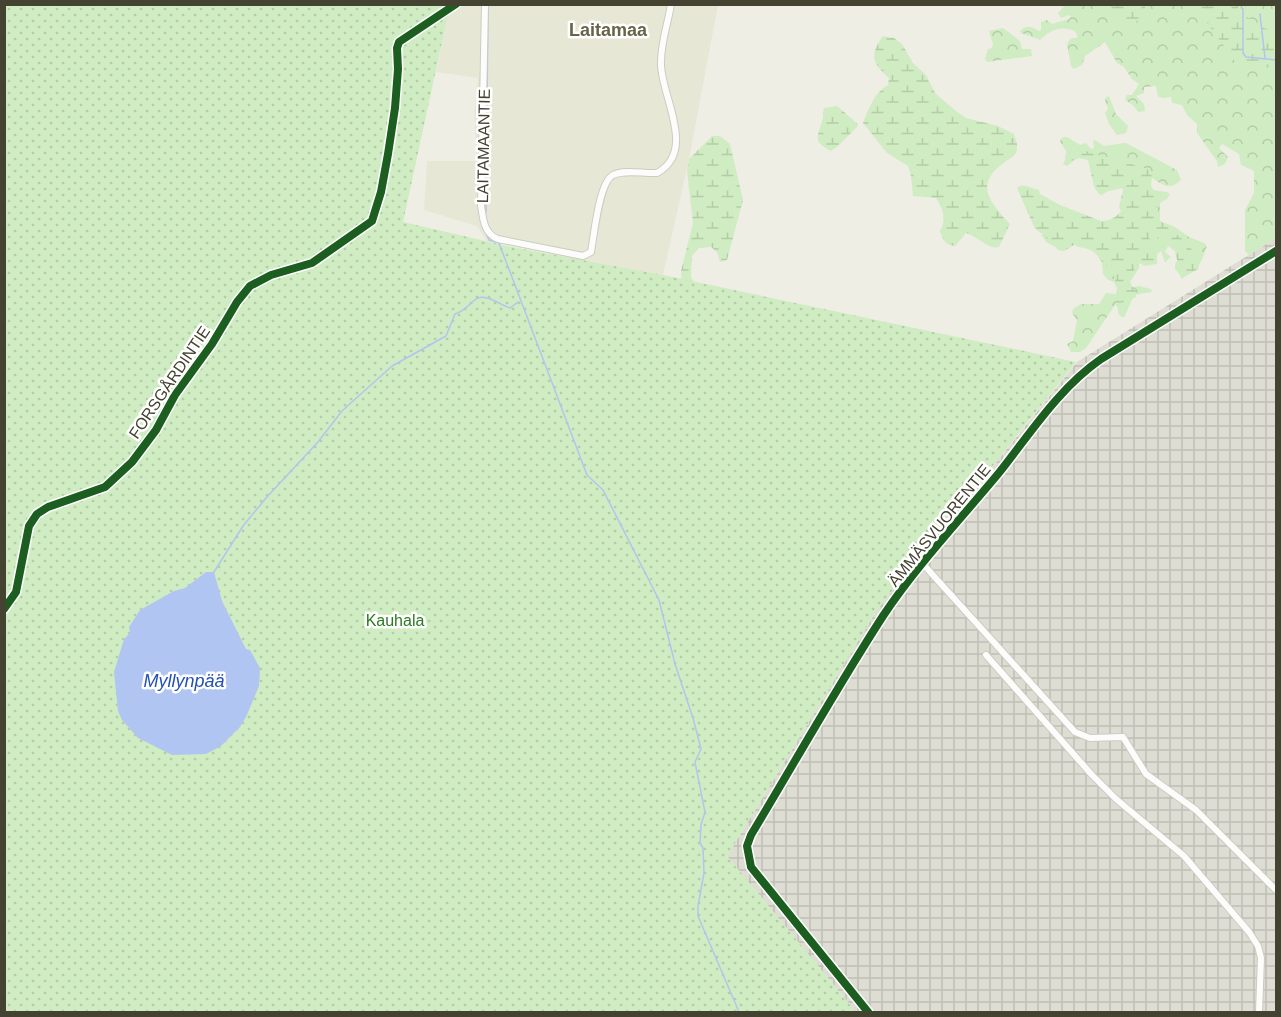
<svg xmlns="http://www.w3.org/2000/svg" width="1281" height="1017" font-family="Helvetica,sans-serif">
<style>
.residential{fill:#e7e7d5}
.industrial{fill:url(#industrial-grid)}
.forest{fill:url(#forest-crowns)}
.wetland{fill:url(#wetland-marsh)}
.park{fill:url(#park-dots)}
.water{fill:#b0c5f1}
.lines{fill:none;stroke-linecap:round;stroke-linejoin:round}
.stream{stroke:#b0c5f1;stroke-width:1.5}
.minor-casing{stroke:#ccccc3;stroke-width:8}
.minor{stroke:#fcfcfb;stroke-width:6}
.cycleway-casing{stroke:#fff;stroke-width:11}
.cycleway{stroke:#1b5e20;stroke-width:8}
.labels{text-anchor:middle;stroke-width:5;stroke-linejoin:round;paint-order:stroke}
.street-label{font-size:16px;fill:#444231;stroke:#fff}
.park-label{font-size:16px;fill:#2a7a21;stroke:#fff}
.neighbourhood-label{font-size:18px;font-weight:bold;fill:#676448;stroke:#fff}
.water-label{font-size:18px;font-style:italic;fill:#224fb8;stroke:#fff}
</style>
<defs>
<pattern id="industrial-grid" width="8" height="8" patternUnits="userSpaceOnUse" patternTransform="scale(1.5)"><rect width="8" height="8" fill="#deddd3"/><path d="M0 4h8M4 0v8" fill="none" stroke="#c0bfb6"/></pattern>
<pattern id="forest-crowns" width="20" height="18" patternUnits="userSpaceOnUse" patternTransform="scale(1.5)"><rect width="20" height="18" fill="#d0ecc2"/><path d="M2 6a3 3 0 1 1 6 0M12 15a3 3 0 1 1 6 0" fill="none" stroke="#b4cca7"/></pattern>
<pattern id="wetland-marsh" width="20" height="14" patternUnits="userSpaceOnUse" patternTransform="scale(1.5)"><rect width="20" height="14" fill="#d0ecc2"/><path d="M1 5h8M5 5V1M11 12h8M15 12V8" fill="none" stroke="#b4cca7"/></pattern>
<pattern id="park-dots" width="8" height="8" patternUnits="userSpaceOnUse" patternTransform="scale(1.5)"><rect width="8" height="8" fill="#d0ecc2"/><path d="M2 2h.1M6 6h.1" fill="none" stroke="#b4cca7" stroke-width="1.8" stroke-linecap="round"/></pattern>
</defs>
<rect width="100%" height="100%" fill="#eeeee5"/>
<polygon class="residential" points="447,5 718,5 689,159 663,275 487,241 477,226 424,210 427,161 477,161 474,113 478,78 436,72 447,18"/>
<polygon class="industrial" points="1276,238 1276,1012 856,1012 727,856 877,610 1077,362"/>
<g class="forest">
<path d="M1058 5H1196L1198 7 1204 5H1276V238L1249 255 1245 251V210L1254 193V171L1241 165 1239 154 1222 144 1219 148 1228 157 1225 164 1218 167 1217 161 1197 133V124L1187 115 1182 105 1172 103 1171 97 1163 98 1158 97 1156 86 1144 87V93L1136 96 1144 104 1145 111 1138 112 1133 105 1125 100 1127 95H1132L1139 84 1132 79 1124 67 1117 63 1105 42 1085 56 1082 65 1074 69 1071 66 1067 44 1070 39 1078 37 1075 31C1062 25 1049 30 1040 40L1021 33 1020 31C1028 24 1031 27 1039 31L1041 30V22L1047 20 1052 24 1069 19 1071 16 1069 15 1061 18 1058 13 1064 7Z"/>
<polygon points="1003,28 1020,41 1022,49 1031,49 1032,56 987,62 985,59 988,49 992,48 993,44 989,31"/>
<polygon points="1109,96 1116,114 1128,126 1126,133 1117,135 1109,124 1105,113 1108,109 1105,101 1106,97"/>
<path d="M1063 137H1067L1080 145 1086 143 1091 149 1094 148 1093 141 1095 140 1104 146 1126 143 1177 170 1181 180C1170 191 1162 185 1151 177L1145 189 1167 192 1170 194 1167 199 1160 203V221L1175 227 1189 237 1204 243 1207 246 1201 262 1182 277 1175 269V264L1179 259 1176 245 1168 246 1165 252 1171 257 1165 262 1161 251 1157 254V264L1143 266 1142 262 1139 261V268L1130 282 1132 287 1139 286 1151 289 1152 292 1134 295 1124 318 1119 315 1117 306 1115 305 1086 348 1080 352H1071L1067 344 1073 341 1077 320 1072 313 1073 309 1081 304H1099L1106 293 1116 294 1117 288 1114 282 1108 280 1103 274 1102 262 1099 259 1098 251 1078 239 1070 248 1063 251 1046 242 1041 235 1102 229 1122 213 1119 207 1124 186 1122 183 1119 189C1103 194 1096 172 1088 160 1079 154 1074 161 1067 166L1063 164C1070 151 1066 153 1060 141Z"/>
</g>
<g class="wetland">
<polygon points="1091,5 1146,4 1146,5 1143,13 1137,21 1126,23"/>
<polygon points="1196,5 1238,5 1238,10 1261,27 1276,32 1276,68 1254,67 1237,64 1200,13"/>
<path d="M883 36 894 38 902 44 913 63 926 75 935 93 957 112 966 118 998 126 1014 134C1015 138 1018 144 1017 148 1017 156 1010 158 1005 162 973 184 990 202 1010 224L999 247C988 250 979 237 966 233L955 246C945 245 943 240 940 231 947 218 943 210 936 198L913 196 911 176 908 166 887 153 863 123C869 108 874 93 888 85L889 78C872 62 869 56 883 36Z"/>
<path d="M837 106 858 124 857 127 838 146 831 151C814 142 816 139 822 122 823 117 823 113 824 108Z"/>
<polygon points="712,136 720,136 730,144 743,200 727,260 720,262 717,252 711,247 699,248 692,256 691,277 698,299 682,296 681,271 693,223 687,171 689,159"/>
<path d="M1080 149 1098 155 1124 160 1136 166 1148 169 1152 176 1151 185 1156 196 1159 220 1181 238 1195 253 1200 262 1198 269 1181 279 1175 251C1166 246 1159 235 1149 233V238L1155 245 1157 264 1148 263 1138 264 1129 279 1132 287 1136 290V297L1128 301 1125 307H1121L1120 304 1122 294C1116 287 1116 280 1112 272 1111 269 1095 252 1092 251 1087 248 1080 248 1074 245L1063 251 1058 250 1048 238 1035 229 1017 188C1023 182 1031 189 1039 190L1040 194 1060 205 1101 221C1118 221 1130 206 1123 189L1117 187 1114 190 1108 191 1102 195 1099 194 1094 187 1088 160 1078 158 1069 162 1065 158 1066 153Z"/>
</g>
<polygon class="park" points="5,5 450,5 403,222 507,246 658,274 1076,362 877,610 727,856 856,1012 5,1012"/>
<polygon class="water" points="206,572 214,572 222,601 246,649 250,650 260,668 259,686 246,717 240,727 221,746 206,754 172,755 138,738 122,720 118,711 114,672 124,639 130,633 129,627 140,610 174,591 185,588"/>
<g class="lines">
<g class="stream">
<polyline points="1243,9 1243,53 1246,57 1276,60"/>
<polyline points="1260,14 1265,58"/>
<polyline points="486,212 488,4"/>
<polyline points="486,233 489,240 499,243 587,475 603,490 659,600 675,664 693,718 701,749 695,762 705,812 701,825 700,843 703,848 704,873 698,906 698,916 739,1012"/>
<path d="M214 572 243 526 266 498 318 442 342 411 392 366 446 336 455 314C468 309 467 305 476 299 485 293 501 305 510 308L518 302"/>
</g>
<defs>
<g id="minor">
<path d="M485 4 481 205C483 219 484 234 498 239L583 256 591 252C594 236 599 182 613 175 625 169 644 174 657 173 697 151 662 98 661 65 660 45 668 24 671 4"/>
<polyline points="922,563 1075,732 1090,738 1123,737 1146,774 1196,810 1276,890"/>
<polyline points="4,609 16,592 29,526 37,514 48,507 105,487 132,462 156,430 175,395 212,344 237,302 250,286 271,275 312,263 372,221 381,192 388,154 395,108 398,69 397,48 399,42 456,4"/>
<polyline points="986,655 1092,775 1116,799 1184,856 1249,932 1258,946 1261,958 1259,1012"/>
<path d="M868 1012 751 867 747 846 751 835C795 762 837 687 883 616 917 565 959 521 998 474 1030 434 1058 389 1101 359L1276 251"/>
</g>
</defs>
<use href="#minor" class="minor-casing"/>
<use href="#minor" class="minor"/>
<defs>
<g id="cycleway">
<polyline points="4,609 16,592 29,526 37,514 48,507 105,487 132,462 156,430 175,395 212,344 237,302 250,286 271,275 312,263 372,221 381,192 388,154 395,108 398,69 397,48 399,42 456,4"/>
<path d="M868 1012 751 867 747 846 751 835C795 762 837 687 883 616 917 565 959 521 998 474 1030 434 1058 389 1101 359L1276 251"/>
</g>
</defs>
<use href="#cycleway" class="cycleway-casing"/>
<use href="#cycleway" class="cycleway"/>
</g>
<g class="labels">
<g class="street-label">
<text transform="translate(483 146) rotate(-89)" y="6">LAITAMAANTIE</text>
<text transform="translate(169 382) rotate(-56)" y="6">FORSGÅRDINTIE</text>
<text transform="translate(939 525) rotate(-51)" y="6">ÄMMÄSVUORENTIE</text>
</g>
<g class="park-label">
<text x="395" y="626">Kauhala</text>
</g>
<g class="neighbourhood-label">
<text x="608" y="36">Laitamaa</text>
</g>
<g class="water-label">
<text x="184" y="687">Myllynpää</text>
</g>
</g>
<rect width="1281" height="1017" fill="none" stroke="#444231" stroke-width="12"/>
</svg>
